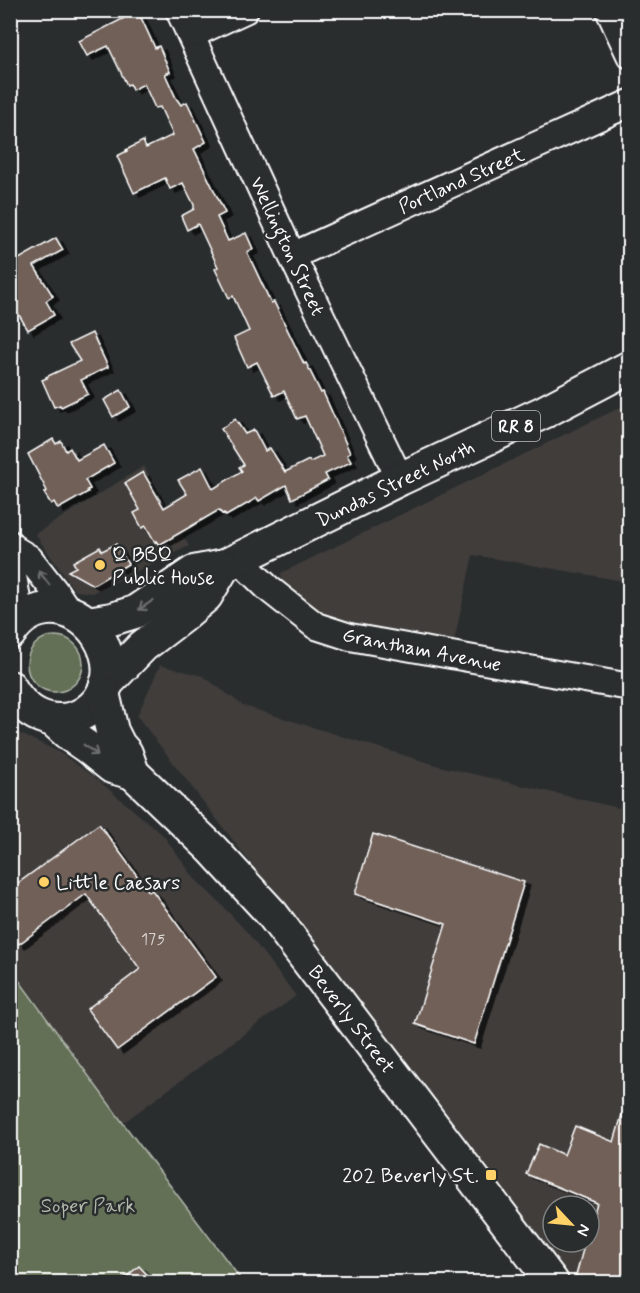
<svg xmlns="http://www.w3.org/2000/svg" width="640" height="1293" font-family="Mynerve,sans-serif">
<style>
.built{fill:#3f3c3b;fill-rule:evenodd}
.green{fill:#636f57;stroke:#b1b7ab;stroke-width:1.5}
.building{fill:#716059;stroke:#fff;stroke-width:1.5;filter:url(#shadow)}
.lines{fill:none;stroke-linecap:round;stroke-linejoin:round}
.minor-casing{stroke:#fff;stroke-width:30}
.major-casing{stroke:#fff;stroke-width:36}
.minor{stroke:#2a2d2e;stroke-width:26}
.major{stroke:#2a2d2e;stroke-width:32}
.oneway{stroke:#6a6c6d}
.poi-dot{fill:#ffd166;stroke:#2a2d2e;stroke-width:2}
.labels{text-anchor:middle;stroke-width:5;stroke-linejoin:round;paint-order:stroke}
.number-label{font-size:16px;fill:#dcd7d6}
.shield{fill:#2a2d2e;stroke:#bfc0c0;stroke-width:1.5}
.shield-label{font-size:18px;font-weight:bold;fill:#fff}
.street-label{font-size:20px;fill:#fff;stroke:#2a2d2e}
.poi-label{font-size:20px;fill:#fff;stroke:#2a2d2e;text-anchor:start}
.park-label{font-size:20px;fill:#b1b7ab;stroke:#2a2d2e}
</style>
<defs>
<filter id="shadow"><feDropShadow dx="6" dy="4" stdDeviation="0" flood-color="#0009"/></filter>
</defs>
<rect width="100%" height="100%" fill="#2a2d2e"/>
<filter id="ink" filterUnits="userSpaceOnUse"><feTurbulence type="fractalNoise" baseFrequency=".0167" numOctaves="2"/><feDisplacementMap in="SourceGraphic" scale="12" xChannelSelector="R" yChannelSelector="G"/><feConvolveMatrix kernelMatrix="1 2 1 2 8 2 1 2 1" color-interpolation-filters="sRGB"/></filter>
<g filter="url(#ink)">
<g class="built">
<polygon points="629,403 629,582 473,555 453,646 324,618 283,587 281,573"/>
<polygon points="144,466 189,546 92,593 75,591 35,534"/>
<path d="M160 665 203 676 244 706 439 766 619 808 629 761V1282H570L439 1108 137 716ZM553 1206H589V1242H553Z"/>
<polygon points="10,729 57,751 93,776 163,835 195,879 219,902 247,932 296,996 123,1123 11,968"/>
</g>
<g class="green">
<circle cx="55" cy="664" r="28"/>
<polygon points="10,968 123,1123 243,1282 11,1282"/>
</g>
<g class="building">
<polygon points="138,11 155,48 159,46 170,72 165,74 176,98 181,105 187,102 206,142 194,149 225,213 217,217 228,241 246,233 253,249 247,252 271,303 274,302 304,364 306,363 321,393 323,392 350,453 347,455 351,462 325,474 328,480 292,499 286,485 259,501 257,498 226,516 224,513 222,514 219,510 159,545 156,541 155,542 146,526 142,528 134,513 140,510 125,483 143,472 164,508 187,494 178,480 202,467 213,489 242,471 239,467 244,465 221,429 235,419 245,434 254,430 265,451 270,448 285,472 309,460 310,462 323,456 305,416 297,419 284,391 274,396 257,362 247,367 234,338 249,331 233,296 229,298 215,269 218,267 198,224 187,230 181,216 194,209 194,205 183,183 170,189 165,178 134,193 117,156 127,151 126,150 143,141 146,148 173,135 160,107 155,108 144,84 132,90 130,84 127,85 108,46 87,56 79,41"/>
<polygon points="56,238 63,250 34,266 53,296 46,301 54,315 28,330 10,300 10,264"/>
<polygon points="92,333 108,367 81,380 88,394 61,407 60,405 54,407 42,380 47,378 46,377 80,361 69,344"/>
<polygon points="121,390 130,407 113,417 104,400"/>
<polygon points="53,439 56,444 61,441 66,451 70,448 77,460 104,445 114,463 85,480 90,489 87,490 88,492 58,509 54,502 51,504 44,493 47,491 28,454"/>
<polygon points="116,544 128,564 93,585 68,571 76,567 73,562 100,547 102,551"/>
<polygon points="99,824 149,892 152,890 216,977 117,1050 87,1009 140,969 86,894 19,944 10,932 10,889"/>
<polygon points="373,834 524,882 474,1044 415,1024 446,924 355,894"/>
<polygon points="626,1101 630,1102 630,1282 582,1282 575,1279 585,1242 589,1242 589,1229 597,1203 526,1174 539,1144 564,1155 575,1126 614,1142"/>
<polygon points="139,1266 154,1282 120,1282"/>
</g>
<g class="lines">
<defs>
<g id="minor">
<polyline points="179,10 292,256 400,479"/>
<polyline points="609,10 630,55"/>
<polyline points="191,35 245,10"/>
<polyline points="292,256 630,103"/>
<polyline points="10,544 14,549 29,558 57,594 69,612"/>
<polyline points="238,559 269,589 316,626 350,637 630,687"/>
<path d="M10 565C16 583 16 602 21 620"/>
</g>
<g id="major">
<polyline points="87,623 112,619 135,612 194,572 224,566 238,559 400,479 544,412 630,367"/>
<path d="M10 633C20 617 37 607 57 609 74 611 89 622 98 636 139 702 50 758 10 687"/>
<polyline points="106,684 143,646 180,618 206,596 224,566"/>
<polyline points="103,693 112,731 119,745 126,753 133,773 212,849 272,914 552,1282"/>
<polyline points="53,720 71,736 87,747 112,767 133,773"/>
</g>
</defs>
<use href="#minor" class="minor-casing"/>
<use href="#major" class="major-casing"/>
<use href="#minor" class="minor"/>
<use href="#major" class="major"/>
</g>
<defs><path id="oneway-shaft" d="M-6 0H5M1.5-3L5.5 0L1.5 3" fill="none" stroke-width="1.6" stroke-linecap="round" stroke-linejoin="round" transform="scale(1.5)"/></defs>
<g class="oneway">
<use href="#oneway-shaft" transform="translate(44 578) rotate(-128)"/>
<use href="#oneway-shaft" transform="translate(146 605) rotate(146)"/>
<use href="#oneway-shaft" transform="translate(91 750) rotate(36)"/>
</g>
</g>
<g class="poi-dot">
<circle cx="100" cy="565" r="6"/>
<circle cx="44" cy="882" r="6"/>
<rect x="485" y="1169" width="12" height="12" rx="3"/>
</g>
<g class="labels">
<g class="number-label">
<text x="153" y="944">175</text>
</g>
<rect class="shield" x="492" y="411" width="48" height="30" rx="4.5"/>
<g class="shield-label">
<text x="516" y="432">RR 8</text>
</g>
<g class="street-label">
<text transform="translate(461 180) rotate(-24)" y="7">Portland Street</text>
<text transform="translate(288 246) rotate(65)" y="7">Wellington Street</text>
<text transform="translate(395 483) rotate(-26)" y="7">Dundas Street North</text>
<text transform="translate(422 649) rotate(11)" y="7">Grantham Avenue</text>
<text transform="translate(352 1019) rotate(53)" y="7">Beverly Street</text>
</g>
<g class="poi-label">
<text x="112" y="561">Q BBQ<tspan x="112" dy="23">Public House</tspan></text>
<text x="56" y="889">Little Caesars</text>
<text x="479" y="1182" text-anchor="end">202 Beverly St.</text>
</g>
<g class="park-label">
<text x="88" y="1212">Soper Park</text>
</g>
</g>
<rect width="640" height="1293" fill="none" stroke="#2a2d2e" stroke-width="36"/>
<rect x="18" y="18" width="604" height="1257" fill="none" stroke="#fff" stroke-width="2" filter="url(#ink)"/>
<g transform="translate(571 1224) rotate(116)"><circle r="28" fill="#2a2d2e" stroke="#7f8182" stroke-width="1.5"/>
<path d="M0-4.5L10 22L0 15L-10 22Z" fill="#ffd166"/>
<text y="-9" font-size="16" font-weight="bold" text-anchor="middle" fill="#ffffff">N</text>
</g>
</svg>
